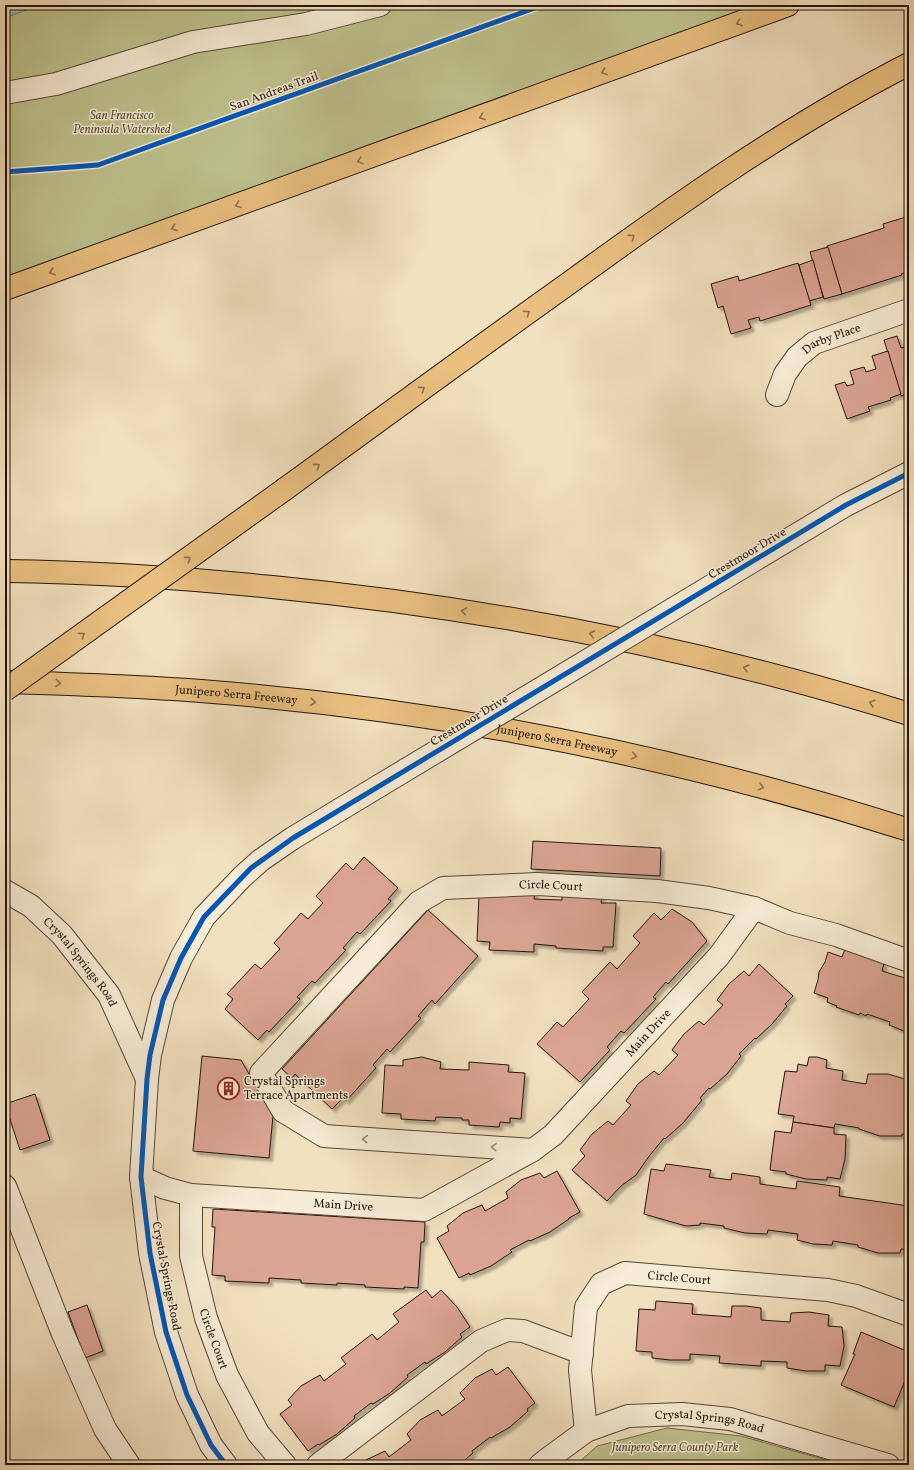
<svg xmlns="http://www.w3.org/2000/svg" width="914" height="1470" font-family="Vollkorn,serif">
<style>
.green{fill:#bec28f;stroke:#706a4d}
.water{fill:#9cbcb8;stroke:#6c7873}
.building{fill:#dba593;stroke:#23130b;filter:url(#shadow)}
.lines{fill:none;stroke-linecap:round;stroke-linejoin:round}
.minor-casing{stroke:#574638;stroke-width:24}
.highway-casing{stroke:#23130b;stroke-width:24}
.minor{stroke:#f7ecd5;stroke-width:22}
.highway{stroke:#e9c080;stroke-width:22}
.minor-bridge-casing{stroke:#574638;stroke-width:24;stroke-linecap:butt}
.highway-bridge-casing{stroke:#23130b;stroke-width:24;stroke-linecap:butt}
.minor-bridge{stroke:#f7ecd5;stroke-width:22}
.highway-bridge{stroke:#e9c080;stroke-width:22}
.cycleway-casing{stroke:#f7ecd5;stroke-width:8}
.cycleway{stroke:#0057b8;stroke-width:5}
.oneway{stroke:#90724b}
.oneway2{stroke:#988a7a}
.labels{text-anchor:middle;stroke-width:3;stroke-linejoin:round;paint-order:stroke}
.street-label{font-size:12px;fill:#23130b;stroke:#f7ecd5}
.park-label{font-size:12px;font-style:italic;fill:#595039;stroke:#f7ecd5}
.poi-label{font-size:12px;fill:#23130b;stroke:#f7ecd5;text-anchor:start}
</style>
<defs>
<filter id="shadow"><feDropShadow dx="3.5" dy="3.5" stdDeviation="1" flood-color="#0004"/></filter>
</defs>
<rect width="100%" height="100%" fill="#f2e1bf"/>
<filter id="stains"><feTurbulence type="fractalNoise" baseFrequency=".005" numOctaves="4"/><feColorMatrix values="0 0 0 0 .2 0 0 0 0 .09 0 0 0 0 .02 0 0 0 .5 -.17"/></filter>
<radialGradient id="worn" r=".72"><stop offset=".6" stop-color="#630" stop-opacity="0"/><stop offset="1" stop-color="#630" stop-opacity=".3"/></radialGradient>
<g class="green">
<polygon points="5,5 788,5 5,289"/>
<polygon points="667,1428 741,1436 844,1465 576,1465 597,1446"/>
</g>
<polygon class="water" points="5,5 39,5 5,18"/>
<g class="building">
<polygon points="909,216 909,272 901,274 902,275 842,294 827,246 884,228 883,224"/>
<polygon points="828,247 842,294 824,299 810,252"/>
<polygon points="813,260 823,297 809,301 799,265"/>
<polygon points="798,263 811,305 760,321 759,317 748,320 751,328 731,334 723,306 718,308 711,284 738,276 739,281"/>
<polygon points="897,336 901,348 904,347 908,360 909,359 909,393 901,396 884,340"/>
<polygon points="888,351 901,394 890,398 891,400 868,407 870,411 847,419 835,385 845,382 847,386 854,384 850,371 864,367 866,372 876,369 872,356"/>
<polygon points="533,841 661,848 660,876 531,869"/>
<polygon points="364,857 398,888 388,899 391,901 360,934 357,932 343,948 346,950 315,983 312,981 297,997 300,999 269,1032 267,1030 258,1040 225,1009 233,999 227,994 255,964 261,969 280,949 274,943 301,913 308,919 323,903 316,896 346,863 353,870"/>
<polygon points="535,892 534,899 562,900 562,892 602,894 601,903 616,903 613,947 603,947 603,951 556,948 556,946 534,944 534,952 489,950 490,942 477,941 479,896"/>
<polygon points="672,909 692,922 707,941 668,984 666,982 653,997 656,999 624,1033 621,1031 607,1047 610,1050 580,1082 537,1044 557,1022 563,1027 589,999 582,992 610,962 617,969 640,943 633,936 654,913 661,920"/>
<polygon points="428,910 478,956 435,1004 432,1000 418,1016 421,1018 390,1052 387,1049 373,1065 376,1068 346,1101 343,1098 332,1109 295,1074 292,1078 282,1069"/>
<polygon points="845,949 884,963 882,971 905,978 908,971 909,972 909,1033 889,1025 890,1022 867,1014 866,1016 860,1013 859,1015 836,1007 837,1006 827,1002 828,998 814,993 818,980 819,972 825,962 828,952 842,957"/>
<polygon points="759,964 793,996 785,1004 787,1006 772,1024 756,1039 755,1038 739,1054 741,1056 727,1074 710,1089 709,1088 700,1098 702,1100 683,1123 665,1139 664,1138 650,1155 636,1175 621,1186 607,1201 572,1170 585,1156 580,1150 592,1134 608,1121 613,1125 631,1105 626,1101 638,1084 654,1071 659,1075 678,1055 672,1050 684,1034 699,1021 704,1025 723,1005 717,1000 729,984 744,971 749,976"/>
<polygon points="202,1056 241,1060 273,1116 269,1158 193,1151"/>
<polygon points="422,1057 441,1062 440,1069 469,1070 469,1062 509,1065 508,1072 525,1073 521,1119 510,1118 510,1123 500,1122 499,1127 469,1125 469,1120 462,1120 462,1118 436,1117 435,1121 401,1119 401,1114 382,1113 385,1065 403,1066 403,1060"/>
<polygon points="809,1057 817,1057 827,1060 826,1068 843,1071 842,1080 866,1084 868,1074 888,1074 908,1080 907,1088 909,1089 909,1135 902,1134 902,1136 880,1136 859,1129 859,1128 835,1124 834,1128 793,1122 794,1116 778,1114 785,1071 797,1072 798,1064 807,1066"/>
<polygon points="35,1094 50,1140 20,1150 5,1104"/>
<polygon points="793,1122 834,1128 834,1134 846,1135 845,1159 840,1179 827,1177 827,1180 806,1179 786,1174 786,1172 770,1170 775,1131 791,1133"/>
<polygon points="666,1164 711,1170 709,1177 731,1180 732,1173 760,1177 760,1184 796,1189 797,1181 840,1187 839,1196 909,1206 909,1250 901,1249 900,1253 878,1253 858,1247 858,1245 833,1241 832,1245 813,1244 797,1240 798,1234 768,1230 767,1234 745,1233 724,1228 724,1226 700,1223 700,1225 686,1226 644,1214 651,1169 664,1171"/>
<polygon points="557,1171 580,1212 569,1218 569,1219 550,1232 530,1241 529,1240 510,1250 512,1252 491,1266 470,1275 469,1273 459,1278 437,1238 449,1231 447,1226 463,1213 482,1205 485,1211 508,1198 506,1192 521,1180 540,1173 544,1178"/>
<polygon points="213,1209 425,1222 424,1242 421,1242 418,1288 404,1287 404,1289 365,1287 365,1285 337,1283 337,1285 301,1283 301,1280 269,1278 269,1283 225,1281 225,1276 212,1275 215,1227 212,1227"/>
<polygon points="426,1290 432,1298 441,1290 457,1307 470,1327 460,1334 462,1337 445,1352 426,1364 425,1362 407,1375 408,1377 390,1393 373,1404 371,1403 354,1416 355,1418 337,1434 319,1445 318,1444 308,1451 280,1414 292,1405 288,1400 301,1386 320,1375 324,1381 346,1364 341,1358 372,1334 377,1340 399,1322 393,1314"/>
<polygon points="656,1301 693,1304 692,1314 731,1317 732,1306 746,1306 761,1308 761,1320 790,1322 791,1313 809,1312 829,1315 828,1326 842,1327 844,1346 840,1366 825,1365 825,1371 806,1371 787,1368 787,1362 761,1361 761,1366 719,1363 720,1356 690,1354 690,1360 670,1360 652,1358 652,1352 636,1351 639,1309 655,1310"/>
<polygon points="87,1305 103,1351 85,1358 68,1312"/>
<polygon points="861,1332 909,1352 909,1371 894,1407 841,1385 855,1354 853,1354"/>
<polygon points="508,1367 535,1403 527,1409 528,1411 510,1427 491,1438 490,1437 472,1451 473,1453 459,1465 362,1465 366,1460 385,1451 389,1457 411,1440 407,1434 420,1420 438,1410 442,1416 465,1399 460,1393 475,1378 492,1369 496,1375"/>
</g>
<g class="lines">
<defs>
<g id="minor">
<polyline points="5,93 56,84 193,42 306,24 380,5"/>
<path id="s1" d="M777 395 785 374 797 357 814 343 909 310"/>
<polyline points="723,579 846,505 909,473"/>
<path id="s2" d="M5 891 31 906 62 935 109 995 147 1079"/>
<path id="s3" d="M533 1150 324 1136 283 1111 261 1073 419 902 443 888 537 884 657 891 709 898 754 908 790 923 836 935 909 961"/>
<path id="s4" d="M141 1177 165 1188 191 1195 424 1210 533 1150 553 1135 719 956 754 908"/>
<polyline points="5,1186 63,1334 105,1429 129,1465"/>
<path id="s5" d="M191 1195V1256L206 1318 227 1375 258 1433 285 1465"/>
<path id="s6" d="M586 1431 580 1370 586 1307 601 1284 625 1273 828 1290 856 1296 909 1315"/>
<polyline points="226,1465 211,1445 187,1395 166,1332 150,1253 141,1177 147,1079 150,1055 163,1000 181,958 204,917 242,877 261,860 293,838 379,786"/>
<polyline points="318,1465 481,1341 507,1330 523,1331 582,1353"/>
<path id="s7" d="M540 1465 545 1461 586 1431 628 1416 682 1414 730 1419 888 1465"/>
</g>
<g id="highway">
<polyline points="5,289 788,5"/>
<path d="M285 489C378 421 471 353 565 286 675 206 787 126 909 64"/>
<path d="M5 571C94 572 183 578 272 587 488 608 702 649 909 714"/>
<path id="s8" d="M5 682C74 684 143 686 213 692 449 711 683 758 909 830"/>
</g>
</defs>
<use href="#minor" class="minor-casing"/>
<use href="#highway" class="highway-casing"/>
<use href="#minor" class="minor"/>
<use href="#highway" class="highway"/>
<defs>
<polyline id="minor-bridge" points="379,786 723,579"/>
<polyline id="highway-bridge" points="5,690 285,489"/>
</defs>
<use href="#minor-bridge" class="minor-bridge-casing"/>
<use href="#highway-bridge" class="highway-bridge-casing"/>
<use href="#minor-bridge" class="minor-bridge"/>
<use href="#highway-bridge" class="highway-bridge"/>
<defs>
<g id="cycleway">
<polyline points="5,172 98,165 543,5"/>
<polyline points="226,1465 211,1445 187,1395 166,1332 150,1253 141,1177 147,1079 150,1055 163,1000 181,958 204,917 251,868 293,838 846,505 909,473"/>
</g>
</defs>
<use href="#cycleway" class="cycleway-casing"/>
<use href="#cycleway" class="cycleway"/>
</g>
<defs><path id="oneway-chevron" d="M-2-3.5L2.5 0L-2 3.5" fill="none" stroke-width="1.6" stroke-linecap="round" stroke-linejoin="round"/></defs>
<g class="oneway">
<use href="#oneway-chevron" transform="translate(739 23) rotate(160)"/>
<use href="#oneway-chevron" transform="translate(604 72) rotate(160)"/>
<use href="#oneway-chevron" transform="translate(482 117) rotate(160)"/>
<use href="#oneway-chevron" transform="translate(360 161) rotate(160)"/>
<use href="#oneway-chevron" transform="translate(238 205) rotate(160)"/>
<use href="#oneway-chevron" transform="translate(174 228) rotate(160)"/>
<use href="#oneway-chevron" transform="translate(632 237) rotate(-36)"/>
<use href="#oneway-chevron" transform="translate(52 272) rotate(161)"/>
<use href="#oneway-chevron" transform="translate(527 313) rotate(-36)"/>
<use href="#oneway-chevron" transform="translate(422 389) rotate(-36)"/>
<use href="#oneway-chevron" transform="translate(317 466) rotate(-36)"/>
<use href="#oneway-chevron" transform="translate(188 559) rotate(-36)"/>
<use href="#oneway-chevron" transform="translate(464 611) rotate(-171)"/>
<use href="#oneway-chevron" transform="translate(592 634) rotate(-168)"/>
<use href="#oneway-chevron" transform="translate(82 635) rotate(-36)"/>
<use href="#oneway-chevron" transform="translate(746 668) rotate(-166)"/>
<use href="#oneway-chevron" transform="translate(58 683) rotate(2)"/>
<use href="#oneway-chevron" transform="translate(313 702) rotate(6)"/>
<use href="#oneway-chevron" transform="translate(872 703) rotate(-163)"/>
<use href="#oneway-chevron" transform="translate(634 756) rotate(12)"/>
<use href="#oneway-chevron" transform="translate(761 787) rotate(15)"/>
</g>
<g class="oneway2">
<use href="#oneway-chevron" transform="translate(365 1139) rotate(-176)"/>
<use href="#oneway-chevron" transform="translate(494 1147) rotate(-176)"/>
</g>
<defs>
<symbol id="building-ring" viewBox="-11 -11 22 22"><circle r="9.5" fill="#f7ecd5" stroke="#8f2418" stroke-width="1.5"/><path d="M-4-6H4V6H1V3H-1V6H-4ZM-2.5-4.3h1.7v1.8h-1.7ZM.8-4.3h1.7v1.8H.8ZM-2.5-1h1.7V.8h-1.7ZM.8-1h1.7V.8H.8Z" fill="#8f2418"/></symbol>
</defs>
<g fill-rule="evenodd">
<use href="#building-ring" x="216" y="1076" width="25" height="25"/>
</g>
<g class="labels">
<g class="street-label">
<text transform="translate(274 91) rotate(-20)" y="4">San Andreas Trail</text>
<text dy="4" stroke="none"><textPath href="#s1" startOffset="83">Darby Place</textPath></text>
<text transform="translate(747 553) rotate(-31)" y="4">Crestmoor Drive</text>
<text dy="4" stroke="none"><textPath href="#s8" startOffset="232">Junipero Serra Freeway</textPath></text>
<text transform="translate(469 720) rotate(-31)" y="4">Crestmoor Drive</text>
<text dy="4" stroke="none"><textPath href="#s8" startOffset="556">Junipero Serra Freeway</textPath></text>
<text dy="4" stroke="none"><textPath href="#s3" startOffset="670">Circle Court</textPath></text>
<text dy="4" stroke="none"><textPath href="#s2" startOffset="105">Crystal Springs Road</textPath></text>
<text dy="4" stroke="none"><textPath href="#s4" startOffset="576">Main Drive</textPath></text>
<text dy="4" stroke="none"><textPath href="#s4" startOffset="206">Main Drive</textPath></text>
<text transform="translate(167 1276) rotate(79)" y="4">Crystal Springs Road</text>
<text dy="4" stroke="none"><textPath href="#s6" startOffset="233">Circle Court</textPath></text>
<text dy="4" stroke="none"><textPath href="#s5" startOffset="147">Circle Court</textPath></text>
<text dy="4" stroke="none"><textPath href="#s7" startOffset="184">Crystal Springs Road</textPath></text>
</g>
<g class="park-label">
<text x="122" y="119">San Francisco<tspan x="122" dy="14">Peninsula Watershed</tspan></text>
<text x="675" y="1451">Junipero Serra County Park</text>
</g>
<g class="poi-label">
<text x="244" y="1085">Crystal Springs<tspan x="244" dy="14">Terrace Apartments</tspan></text>
</g>
</g>
<rect width="914" height="1470" fill="none" stroke="#f2e1bf" stroke-width="20"/>
<rect x="6" y="6" width="902" height="1458" fill="none" stroke="#23130b" stroke-width="2"/>
<rect x="10" y="10" width="894" height="1450" fill="none" stroke="#23130b"/>
<rect width="100%" height="100%" filter="url(#stains)"/>
<rect width="100%" height="100%" fill="url(#worn)"/>
</svg>
